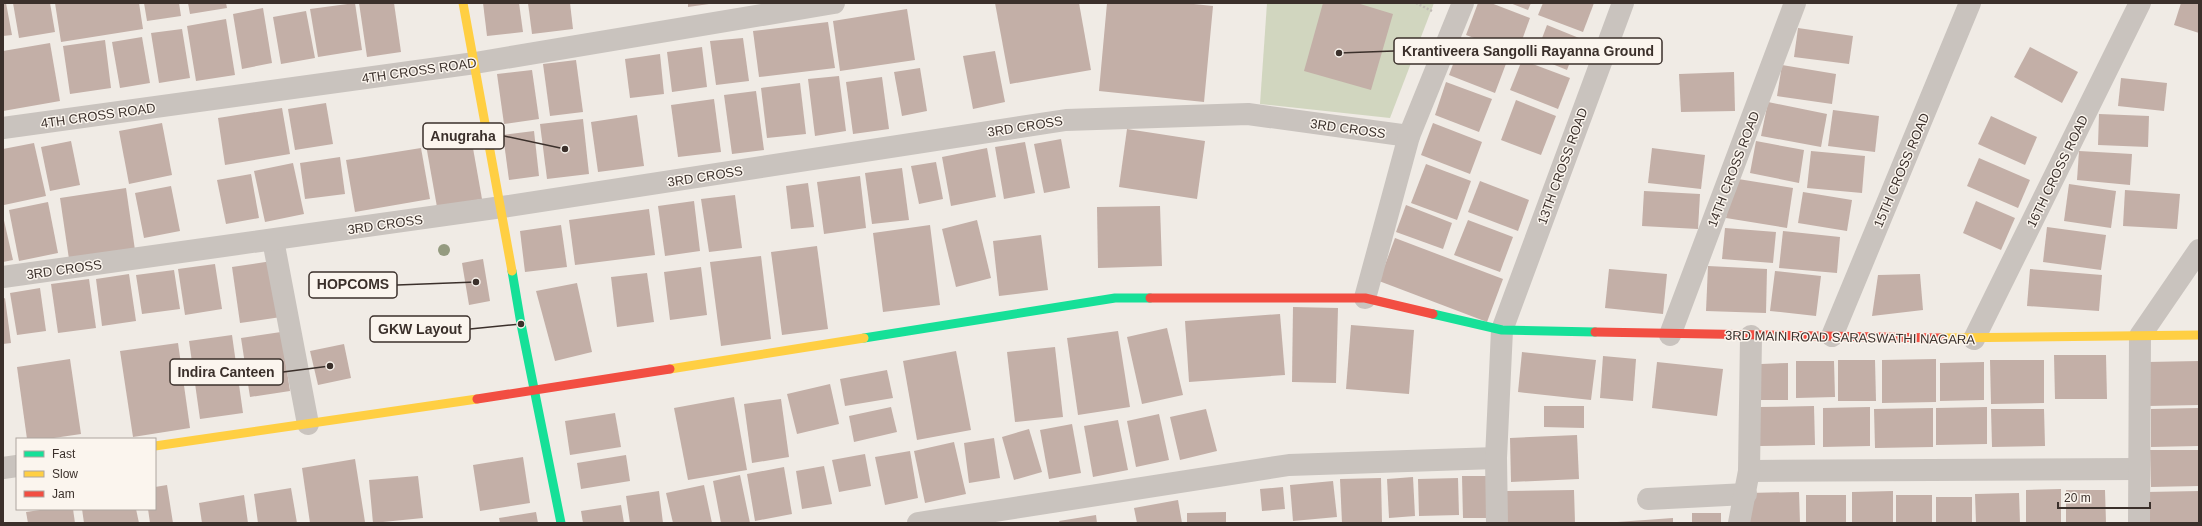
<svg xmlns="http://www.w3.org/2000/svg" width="2202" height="526" font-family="Arial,sans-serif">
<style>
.green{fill:#d1d6bf}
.building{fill:#c3afa7}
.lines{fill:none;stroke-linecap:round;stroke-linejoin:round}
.path{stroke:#c2bbb6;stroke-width:2.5;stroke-dasharray:2 2;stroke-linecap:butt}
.street{stroke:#c9c3be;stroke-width:22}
.fast{stroke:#16e098;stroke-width:9}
.slow{stroke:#ffcf43;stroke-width:9}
.jam{stroke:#f24e42;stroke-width:9}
.tree{fill:#959b80}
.labels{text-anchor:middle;stroke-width:3;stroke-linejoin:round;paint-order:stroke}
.street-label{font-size:13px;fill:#3b302b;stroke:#fbf5ee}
.leader{fill:none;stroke:#3b302b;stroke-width:1.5}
.callout-dot{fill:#3b302b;stroke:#fbf5ee;stroke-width:1.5}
.callout{fill:#fbf5ee;stroke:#3b302b;stroke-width:1.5}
.callout-label{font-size:14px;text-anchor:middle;font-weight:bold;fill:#3b302b}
</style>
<rect width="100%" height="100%" fill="#f0ebe5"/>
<polygon class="green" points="1267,3 1434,3 1390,118 1260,104"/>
<g class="building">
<polygon points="3,3 6,3 12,35 3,36"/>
<polygon points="13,3 50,3 55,32 19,38"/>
<polygon points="55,3 139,3 143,29 61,42"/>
<polygon points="144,3 179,3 181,16 147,21"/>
<polygon points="188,3 226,3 227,8 190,14"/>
<polygon points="355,3 362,50 318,57 310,9"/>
<polygon points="359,3 394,3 401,52 367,57"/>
<polygon points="483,3 519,3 523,32 487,36"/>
<polygon points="528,3 570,3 573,29 532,34"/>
<polygon points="688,3 709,3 709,4 688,7"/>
<polygon points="995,3 1079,3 1091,70 1010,84"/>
<polygon points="1107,3 1184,3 1213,6 1204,102 1099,91"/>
<polygon points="1323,3 1357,3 1393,14 1371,90 1304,71"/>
<polygon points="1478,3 1491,3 1530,18 1517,54 1466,35"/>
<polygon points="1510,3 1531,3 1528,10"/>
<polygon points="1543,3 1594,3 1583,32 1538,15"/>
<polygon points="2181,3 2199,3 2199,33 2174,25"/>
<polygon points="263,8 272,63 242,69 233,14"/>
<polygon points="907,9 915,60 840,71 833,21"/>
<polygon points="306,11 315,58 281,64 273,17"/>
<polygon points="226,19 235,75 196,81 187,26"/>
<polygon points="828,22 835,68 759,77 753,31"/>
<polygon points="1547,25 1579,38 1567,70 1535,57"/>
<polygon points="1798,28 1853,36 1849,64 1794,57"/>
<polygon points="182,29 190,78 159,83 151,33"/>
<polygon points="142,37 150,83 120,88 112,42"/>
<polygon points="743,38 749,81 716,85 710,41"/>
<polygon points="105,40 111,88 70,94 63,46"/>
<polygon points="50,43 60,101 3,111 3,51"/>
<polygon points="1461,43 1507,61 1495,93 1449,75"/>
<polygon points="702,47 707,87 672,92 667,52"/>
<polygon points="2030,47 2078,72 2062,103 2014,77"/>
<polygon points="995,51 1005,102 973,109 963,56"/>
<polygon points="660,54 664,94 630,98 625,59"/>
<polygon points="576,60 583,112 550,116 543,64"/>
<polygon points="1522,60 1570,78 1558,109 1510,90"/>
<polygon points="1782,65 1836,74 1832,104 1777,96"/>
<polygon points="920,68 927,111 902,116 894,72"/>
<polygon points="532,70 539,119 504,124 497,74"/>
<polygon points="1734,72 1735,111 1681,112 1679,74"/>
<polygon points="839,76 846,131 815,136 808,79"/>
<polygon points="882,77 889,129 853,134 846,82"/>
<polygon points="2121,78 2167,83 2164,111 2118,106"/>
<polygon points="1446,82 1492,99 1479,132 1435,115"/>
<polygon points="800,83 806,134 767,138 761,88"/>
<polygon points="756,91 764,150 732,154 724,95"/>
<polygon points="714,99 721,152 678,157 671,105"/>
<polygon points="1516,100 1556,116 1541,155 1501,140"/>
<polygon points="1768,102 1827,114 1821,147 1761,136"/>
<polygon points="326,103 333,144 295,150 288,109"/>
<polygon points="282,108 290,154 225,165 218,118"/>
<polygon points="1833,110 1879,116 1875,152 1828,146"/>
<polygon points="2099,114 2149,116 2148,147 2098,145"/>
<polygon points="637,115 644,166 598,172 591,122"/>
<polygon points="1991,116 2037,137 2025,165 1978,144"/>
<polygon points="583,119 589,174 547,179 540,124"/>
<polygon points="162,123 172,175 129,184 119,131"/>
<polygon points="1433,123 1482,142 1470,174 1421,155"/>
<polygon points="1127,129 1205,141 1197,199 1119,187"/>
<polygon points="534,131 539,176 509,180 503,135"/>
<polygon points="471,137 482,199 437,207 426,145"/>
<polygon points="1061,139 1070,188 1044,193 1034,144"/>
<polygon points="71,141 80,185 50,191 41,147"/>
<polygon points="1756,141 1804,150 1799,183 1750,173"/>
<polygon points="1025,142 1035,193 1004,199 995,147"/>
<polygon points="34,143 46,196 4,205 3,149"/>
<polygon points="421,148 430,199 355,212 346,160"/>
<polygon points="987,148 996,197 951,206 942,157"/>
<polygon points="1652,148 1705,155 1701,189 1648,183"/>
<polygon points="1811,151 1865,156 1862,193 1807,188"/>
<polygon points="2079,151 2132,154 2130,185 2077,180"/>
<polygon points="340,157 345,194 305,199 300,163"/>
<polygon points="1979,158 2030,180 2018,208 1967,186"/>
<polygon points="936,162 943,199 919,204 911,166"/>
<polygon points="293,163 304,214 265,222 254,171"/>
<polygon points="1426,164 1471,181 1457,220 1411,203"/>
<polygon points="902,168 909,220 872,224 865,173"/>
<polygon points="251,174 259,218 226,224 217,180"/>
<polygon points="860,176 866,228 824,234 817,182"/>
<polygon points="1732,178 1793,188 1787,228 1726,218"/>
<polygon points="1480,181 1529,200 1518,231 1468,212"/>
<polygon points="808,183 814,227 791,229 786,186"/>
<polygon points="2069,184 2116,191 2111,228 2064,221"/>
<polygon points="171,186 180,231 144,238 135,193"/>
<polygon points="126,188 135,250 69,259 60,198"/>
<polygon points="2125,190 2180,194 2177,229 2123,226"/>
<polygon points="1644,191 1700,194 1698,229 1642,226"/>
<polygon points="1803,192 1852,200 1847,231 1798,223"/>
<polygon points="735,195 742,248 709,252 701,199"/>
<polygon points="694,201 700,251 665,256 658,206"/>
<polygon points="1976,201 2015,218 2001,250 1963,233"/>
<polygon points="48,202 58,253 19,261 9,210"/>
<polygon points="1406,205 1452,223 1443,249 1396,232"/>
<polygon points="1160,206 1162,266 1098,268 1097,207"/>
<polygon points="649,209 655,255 575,265 569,220"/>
<polygon points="3,216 13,260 3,262"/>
<polygon points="977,220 991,278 956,287 942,229"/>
<polygon points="1468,220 1513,237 1500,272 1454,255"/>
<polygon points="561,225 567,267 525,272 520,231"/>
<polygon points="930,225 940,305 883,312 873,233"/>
<polygon points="2047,227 2106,235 2101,270 2043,262"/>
<polygon points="1725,228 1776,232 1773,263 1722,259"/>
<polygon points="1783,231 1840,237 1837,273 1779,268"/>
<polygon points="1041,235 1048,290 999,296 993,241"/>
<polygon points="1395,238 1503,279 1487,322 1379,281"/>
<polygon points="817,246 828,329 782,335 771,252"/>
<polygon points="761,256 771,339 721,346 710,262"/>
<polygon points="483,259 490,301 469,305 462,263"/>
<polygon points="272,261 281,317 240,323 232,267"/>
<polygon points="215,264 222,309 185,315 178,269"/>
<polygon points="1708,266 1767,269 1766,313 1706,311"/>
<polygon points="701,267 707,315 670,320 664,272"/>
<polygon points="1609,269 1667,274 1663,314 1605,308"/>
<polygon points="2030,269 2102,275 2099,311 2027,306"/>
<polygon points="174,270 180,309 142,314 136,275"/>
<polygon points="1775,271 1821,276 1816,316 1770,311"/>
<polygon points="647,273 654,322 617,327 611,277"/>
<polygon points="129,274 136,321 102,326 96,279"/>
<polygon points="1920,274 1923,310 1872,316 1878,275"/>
<polygon points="89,279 96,328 58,333 51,284"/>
<polygon points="577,283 592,352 555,361 536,291"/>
<polygon points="40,288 46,331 17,335 10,293"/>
<polygon points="5,298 11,343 3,344 3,299"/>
<polygon points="1293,307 1338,308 1336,383 1292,382"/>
<polygon points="1280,314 1285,375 1189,382 1185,321"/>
<polygon points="1351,325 1414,330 1409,394 1346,389"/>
<polygon points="1167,328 1183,395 1142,404 1127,337"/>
<polygon points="1118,331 1130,407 1078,415 1067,338"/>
<polygon points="281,332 290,391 250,397 241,338"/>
<polygon points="232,335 243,413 200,419 189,341"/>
<polygon points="178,343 190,428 133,437 120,351"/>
<polygon points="344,344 351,378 318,385 310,351"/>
<polygon points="1055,347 1063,417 1015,422 1007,352"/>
<polygon points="956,351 971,430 917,440 903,361"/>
<polygon points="1522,352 1596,360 1591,400 1518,392"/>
<polygon points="2054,355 2106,355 2107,399 2055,399"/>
<polygon points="1603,356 1636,359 1633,401 1600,398"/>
<polygon points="70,359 81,434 47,439 27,439 17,367"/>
<polygon points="1936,359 1936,402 1882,403 1882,360"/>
<polygon points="1838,360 1875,360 1876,401 1838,401"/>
<polygon points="1990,360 2044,360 2044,403 1991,404"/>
<polygon points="1796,361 1834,361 1835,397 1796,398"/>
<polygon points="2199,361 2199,405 2148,406 2147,362"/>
<polygon points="1657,362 1723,369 1717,416 1652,408"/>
<polygon points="1984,362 1984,400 1940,401 1940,363"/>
<polygon points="1788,363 1788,400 1761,400 1761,364"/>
<polygon points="887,370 893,398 845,406 840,379"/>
<polygon points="830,384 839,424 797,434 787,394"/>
<polygon points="734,397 747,470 688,480 674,408"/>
<polygon points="781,399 789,457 752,463 744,404"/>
<polygon points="1544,406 1584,406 1584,428 1544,427"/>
<polygon points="1814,406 1815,445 1760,446 1760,407"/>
<polygon points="891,407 897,432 854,442 849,416"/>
<polygon points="1870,407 1870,446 1823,447 1823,408"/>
<polygon points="1987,407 1987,444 1936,445 1936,408"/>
<polygon points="1933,408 1933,447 1875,448 1874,409"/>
<polygon points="2198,408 2198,446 2151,447 2151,409"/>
<polygon points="1206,409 1217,451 1180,460 1170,417"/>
<polygon points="1991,409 2044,409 2045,446 1992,447"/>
<polygon points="615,413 621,447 570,455 565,421"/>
<polygon points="1159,414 1169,460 1136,467 1127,421"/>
<polygon points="1118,420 1128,470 1093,477 1084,426"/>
<polygon points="1072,424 1081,473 1049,479 1040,430"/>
<polygon points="1029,429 1042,472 1014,480 1002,437"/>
<polygon points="1577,435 1579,479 1511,482 1510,438"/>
<polygon points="994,438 1000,478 969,483 964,443"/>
<polygon points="954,442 966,494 925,503 914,451"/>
<polygon points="2150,450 2199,450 2199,486 2151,487"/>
<polygon points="910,451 918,498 885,505 875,457"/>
<polygon points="865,454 871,486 839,492 832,460"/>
<polygon points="626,455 630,481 581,489 577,463"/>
<polygon points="523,457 530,503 480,511 473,465"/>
<polygon points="355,459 365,522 310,523 302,468"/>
<polygon points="824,466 832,504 802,509 796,471"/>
<polygon points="784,467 792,514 755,521 747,474"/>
<polygon points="740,475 750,523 721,523 713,481"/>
<polygon points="418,476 423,518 373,523 369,480"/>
<polygon points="1462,476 1486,476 1488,518 1463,518"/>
<polygon points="1413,477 1415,516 1389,518 1387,479"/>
<polygon points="1381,478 1382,522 1342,523 1340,479"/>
<polygon points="1458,478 1459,515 1419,516 1418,479"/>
<polygon points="1333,481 1337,517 1293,521 1290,485"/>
<polygon points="167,485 173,523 150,523 148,509 155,509 155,487"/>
<polygon points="704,485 712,523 673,523 666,493"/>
<polygon points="1283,487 1285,509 1262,511 1260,489"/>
<polygon points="291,488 297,523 258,523 254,494"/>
<polygon points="2061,489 2061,523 2026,523 2026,490"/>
<polygon points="1574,490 1575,523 1506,523 1506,491"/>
<polygon points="2066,490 2105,490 2106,523 2066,523"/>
<polygon points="659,491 663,523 630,523 626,496"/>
<polygon points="1893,491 1893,523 1852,523 1852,492"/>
<polygon points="2199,491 2199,523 2146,523 2146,492"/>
<polygon points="1799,492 1800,523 1749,523 1748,493"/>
<polygon points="2019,493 2020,523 1976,523 1975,494"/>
<polygon points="244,495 248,523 202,523 199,503"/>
<rect x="1806" y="495" width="40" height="28"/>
<rect x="1896" y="495" width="36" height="28"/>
<rect x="1936" y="497" width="36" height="26"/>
<polygon points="1178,500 1182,523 1137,523 1134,508"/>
<polygon points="621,505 624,523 583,523 581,511"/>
<polygon points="47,509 73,509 75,523 28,523 26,512"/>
<polygon points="82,509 136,509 139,523 84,523"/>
<polygon points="536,512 538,523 500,523 499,518"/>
<polygon points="1226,512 1226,523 1187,523 1187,513"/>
<rect x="1692" y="513" width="29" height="10"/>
<polygon points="1096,515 1097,523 1060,523 1059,521"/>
<polygon points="1673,518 1673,523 1617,523 1617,522"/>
</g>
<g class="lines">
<polyline class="path" points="1416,3 1432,11"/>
<g class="street">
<polyline points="3,128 475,63 834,3"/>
<polyline points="273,240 308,424"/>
<polyline points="3,277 502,207 1066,120 1248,114 1409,136"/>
<polyline points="1365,298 1409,136 1463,3"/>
<polyline points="1670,335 1795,3"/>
<polyline points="1832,336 1970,3"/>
<polyline points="1974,339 2140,3"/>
<polyline points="3,468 17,466"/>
<polyline points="1749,471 2139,469"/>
<polyline points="1648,499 1746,494"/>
<polyline points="918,523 1289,465 1496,458"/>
<polyline points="1497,523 1496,458 1502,330 1623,3"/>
<polyline points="1739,523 1749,471 1751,336"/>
<polyline points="2139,523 2140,336 2199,250"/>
</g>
<g class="fast">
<polyline points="512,271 521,324 561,523"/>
<polyline points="1433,314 1502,330 1595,332"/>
<polyline points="864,338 1115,298 1150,298"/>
</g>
<g class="slow">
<polyline points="463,3 512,271"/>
<polyline points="1941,338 2199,335"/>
<polyline points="670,369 864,338"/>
<polyline points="155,446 477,399"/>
</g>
<g class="jam">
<polyline points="1150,298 1365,298 1433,314"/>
<polyline points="1595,332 1941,338"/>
<polyline points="477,399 670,369"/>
</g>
</g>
<circle class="tree" cx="444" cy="250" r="6"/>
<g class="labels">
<g class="street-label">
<text transform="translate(419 70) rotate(-8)" y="5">4TH CROSS ROAD</text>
<text transform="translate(98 115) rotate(-8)" y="5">4TH CROSS ROAD</text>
<text transform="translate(1025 126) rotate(-9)" y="5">3RD CROSS</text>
<text transform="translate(1348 128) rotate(8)" y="5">3RD CROSS</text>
<text transform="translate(1562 166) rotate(-70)" y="5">13TH CROSS ROAD</text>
<text transform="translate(1733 169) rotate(-69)" y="5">14TH CROSS ROAD</text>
<text transform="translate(1901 170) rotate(-67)" y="5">15TH CROSS ROAD</text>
<text transform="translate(2057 171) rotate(-64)" y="5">16TH CROSS ROAD</text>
<text transform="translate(705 176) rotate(-9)" y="5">3RD CROSS</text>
<text transform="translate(385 224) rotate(-8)" y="5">3RD CROSS</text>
<text transform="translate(64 269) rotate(-8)" y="5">3RD CROSS</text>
<text transform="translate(1850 337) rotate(1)" y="5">3RD MAIN ROAD SARASWATHI NAGARA</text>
</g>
</g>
<path class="leader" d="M1339 53L1394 51M565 149L504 136M476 282L397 285M521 324L470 329M330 366L283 372"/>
<g class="callout-dot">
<circle cx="1339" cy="53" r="4"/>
<circle cx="565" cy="149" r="4"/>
<circle cx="476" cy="282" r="4"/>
<circle cx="521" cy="324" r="4"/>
<circle cx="330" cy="366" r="4"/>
</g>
<g class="callout">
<rect x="1394" y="38" width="268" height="26" rx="4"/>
<rect x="423" y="123" width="81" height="26" rx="4"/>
<rect x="309" y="272" width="88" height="26" rx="4"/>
<rect x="370" y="316" width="100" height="26" rx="4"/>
<rect x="170" y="359" width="113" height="26" rx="4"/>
</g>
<g class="callout-label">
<text x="1528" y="56">Krantiveera Sangolli Rayanna Ground</text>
<text x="463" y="141">Anugraha</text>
<text x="353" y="289">HOPCOMS</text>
<text x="420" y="334">GKW Layout</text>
<text x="226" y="377">Indira Canteen</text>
</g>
<rect width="2202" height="526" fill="none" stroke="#3b302b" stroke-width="8"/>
<rect x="16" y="438" width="140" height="72" fill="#fbf5ee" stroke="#aea6a0"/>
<rect x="24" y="451" width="20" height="6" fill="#16e098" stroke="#aea6a0"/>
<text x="52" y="458" font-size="12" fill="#3b302b">Fast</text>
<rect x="24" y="471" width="20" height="6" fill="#ffcf43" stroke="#aea6a0"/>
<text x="52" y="478" font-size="12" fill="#3b302b">Slow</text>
<rect x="24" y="491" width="20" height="6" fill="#f24e42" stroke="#aea6a0"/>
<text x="52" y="498" font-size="12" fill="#3b302b">Jam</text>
<path d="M2058 502v6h92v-6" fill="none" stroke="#3b302b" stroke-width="2"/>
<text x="2064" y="502" font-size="12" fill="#3b302b" stroke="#fbf5ee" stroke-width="3" paint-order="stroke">20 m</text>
</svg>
